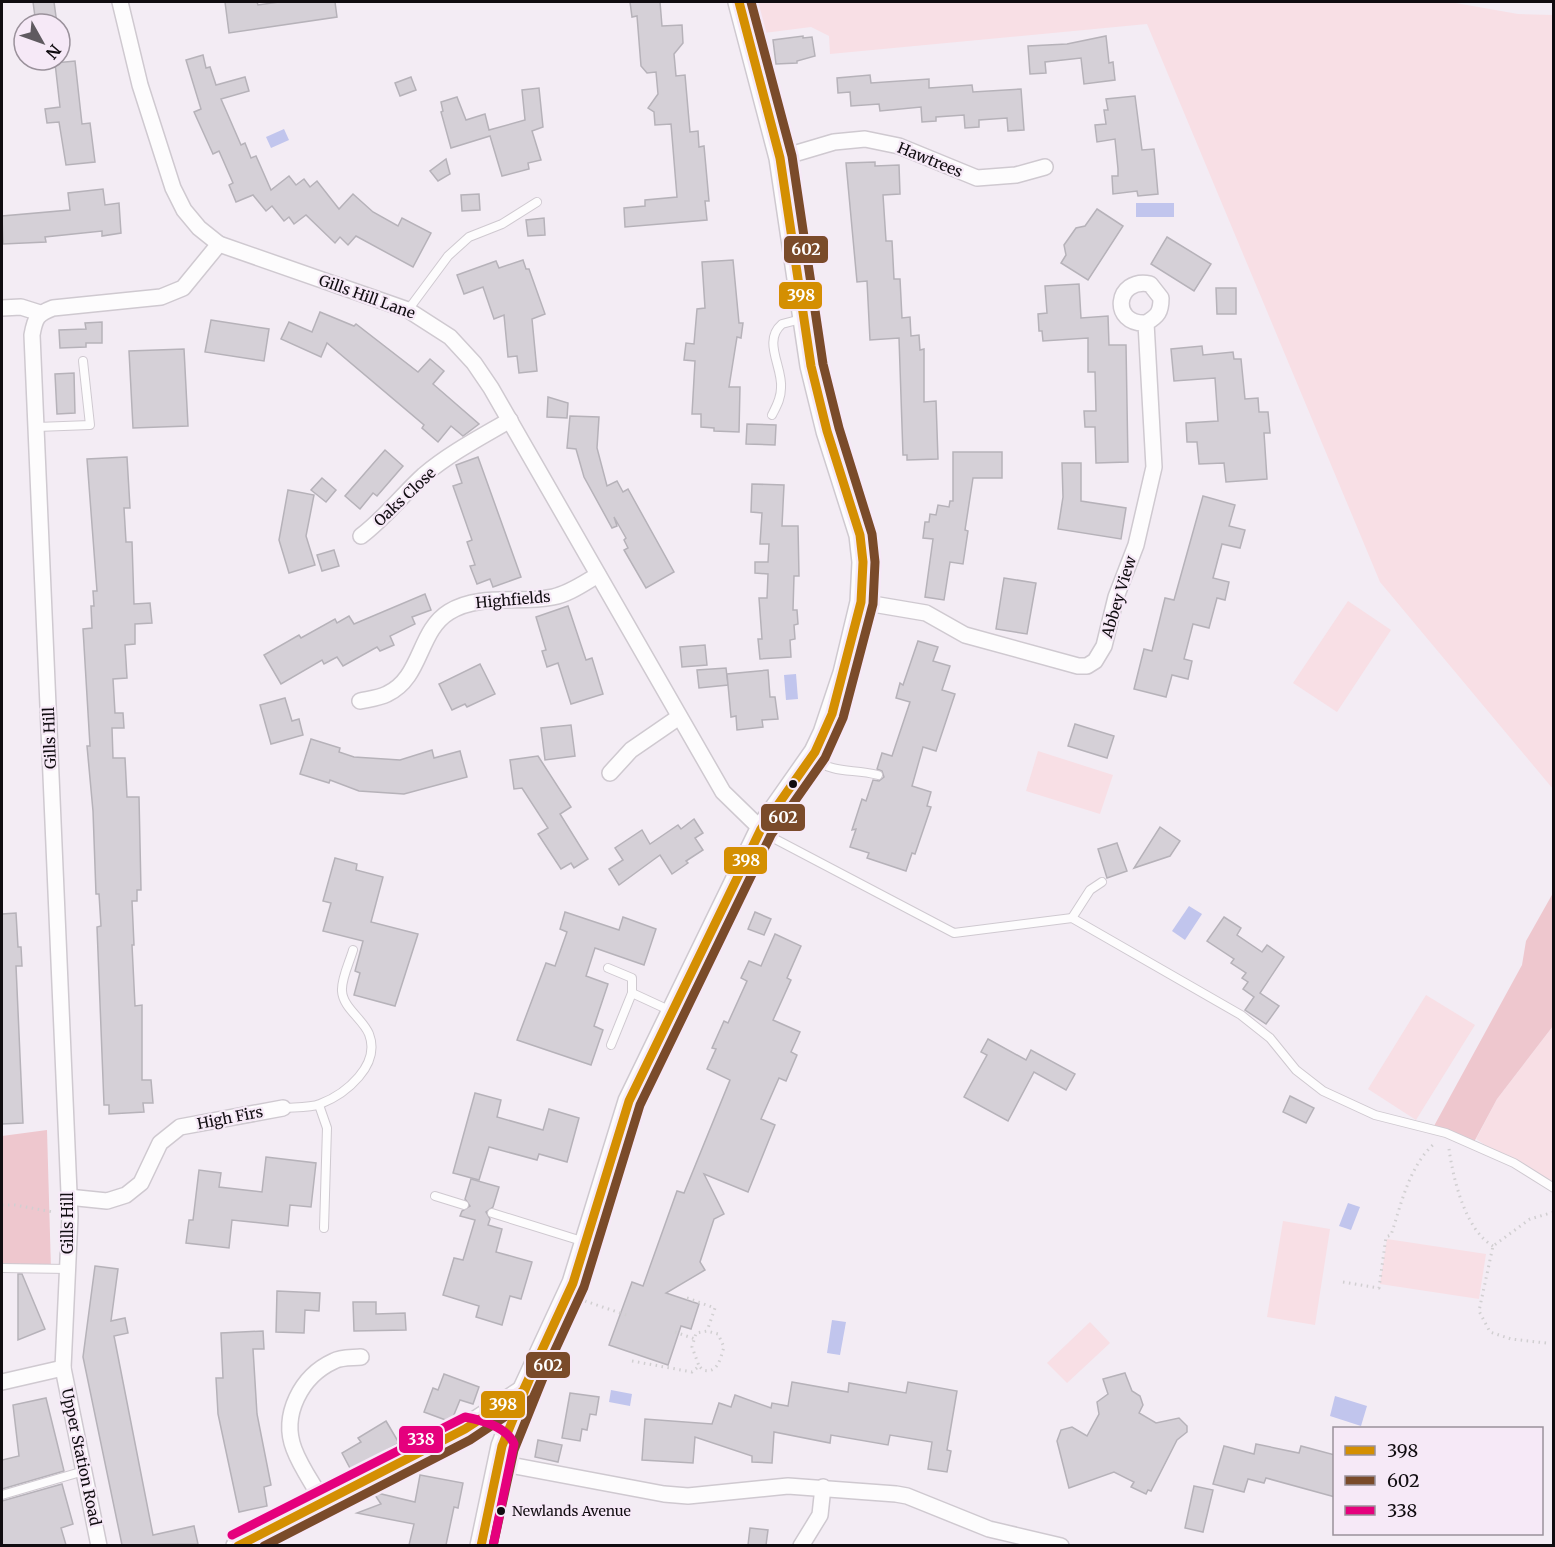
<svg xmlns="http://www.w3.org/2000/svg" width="1555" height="1547" font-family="Merriweather,serif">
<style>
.green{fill:#f8dfe5}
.forest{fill:#eec7ce}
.water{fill:#c1c5ed}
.building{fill:#d5d0d7;stroke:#b6b2b9;stroke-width:1.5}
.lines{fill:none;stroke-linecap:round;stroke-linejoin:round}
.lane-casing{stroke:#cfc9d0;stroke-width:10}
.street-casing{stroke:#cfc9d0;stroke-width:18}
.secondary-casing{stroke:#cfc9d0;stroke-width:24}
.path{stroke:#d1cfd1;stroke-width:3;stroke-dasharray:1.5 4.5;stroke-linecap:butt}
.lane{stroke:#fdfcfd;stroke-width:8}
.street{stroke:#fdfcfd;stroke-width:15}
.secondary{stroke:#fdfcfd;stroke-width:21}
.bus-1-casing{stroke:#f6e9f7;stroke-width:14}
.bus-2-casing{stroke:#f6e9f7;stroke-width:14}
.bus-3-casing{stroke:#f6e9f7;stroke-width:14}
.bus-1{stroke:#d48f02;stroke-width:9}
.bus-2{stroke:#7a4b2a;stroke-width:9}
.bus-3{stroke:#e5007d;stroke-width:9}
.bus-dot{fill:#100c10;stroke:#f6e9f7;stroke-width:2}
.labels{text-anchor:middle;stroke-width:4.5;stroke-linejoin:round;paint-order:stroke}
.bus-label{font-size:14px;fill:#100c10;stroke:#f6e9f7;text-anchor:start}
.street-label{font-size:15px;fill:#100c10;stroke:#f6e9f7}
.line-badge{stroke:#f6e9f7;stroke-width:2}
.badge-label{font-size:16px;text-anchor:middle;font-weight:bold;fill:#fff}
</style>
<rect width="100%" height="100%" fill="#f3ecf4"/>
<g class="green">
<polygon points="749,2 1450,2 1518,14 1553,15 1553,789 1380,582 1147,24 830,54 829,36 811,27 756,34"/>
<polygon points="1348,601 1391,630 1337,712 1293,683"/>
<polygon points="1038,751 1113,775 1100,814 1026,791"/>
<polygon points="1426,995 1475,1025 1416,1120 1368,1089"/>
<polygon points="1553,1026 1553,1190 1476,1139 1497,1099"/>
<polygon points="1283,1221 1330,1229 1315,1325 1267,1317"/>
<polygon points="1387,1239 1486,1254 1479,1299 1380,1284"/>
<polygon points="1090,1322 1110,1343 1067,1383 1047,1363"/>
</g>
<g class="forest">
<polygon points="1553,893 1553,1026 1497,1099 1474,1142 1434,1126 1522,965 1526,941"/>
<polygon points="47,1130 51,1270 2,1273 2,1136"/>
</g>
<g class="water">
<polygon points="284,129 289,140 271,148 266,137"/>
<rect x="1136" y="203" width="38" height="14"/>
<polygon points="796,674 798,699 786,700 784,675"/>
<polygon points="1189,906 1202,914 1185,940 1172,931"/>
<polygon points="1348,1203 1360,1207 1351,1230 1339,1226"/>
<polygon points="832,1320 846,1322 840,1355 827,1353"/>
<polygon points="611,1390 632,1394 630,1406 609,1402"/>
<polygon points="1335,1396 1367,1406 1361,1426 1330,1416"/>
</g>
<g class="building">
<polygon points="33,2 54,2 57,24 36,24"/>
<polygon points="225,2 257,2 258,5 279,2 335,2 337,17 229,33"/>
<polygon points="630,2 660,2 662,26 682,25 683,43 674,54 676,76 685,75 690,132 698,131 699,147 704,146 709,201 705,201 707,220 625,227 624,208 645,206 645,200 677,197 671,124 655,125 654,112 648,108 658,94 656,72 647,73 641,66 637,16 632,17"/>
<polygon points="803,36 803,38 812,37 815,56 797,61 797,63 776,64 773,40"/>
<polygon points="1106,36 1109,63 1113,62 1115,80 1084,84 1081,58 1045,62 1046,73 1030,74 1028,46 1067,44"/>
<polygon points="203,55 206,68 210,67 216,85 245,77 249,91 221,99 241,145 245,143 251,158 256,156 271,190 289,176 296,185 304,179 310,187 317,181 339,209 353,194 373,212 398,226 402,218 431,233 413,267 356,236 348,245 340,237 335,243 306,215 294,224 289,217 284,221 272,206 266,211 253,195 236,202 229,185 233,183 219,151 213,154 194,112 201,109 186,60"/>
<polygon points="75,61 82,124 90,123 95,162 66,165 59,122 47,123 45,109 60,107 55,63"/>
<polygon points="870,75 871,83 929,79 929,88 972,85 973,92 1021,89 1024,130 1008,131 1007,118 979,120 979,127 965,128 964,115 936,117 936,121 922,122 921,107 880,111 879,104 851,106 850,92 838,93 837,78"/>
<polygon points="411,77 416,90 400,96 395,83"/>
<polygon points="539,88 543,127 532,131 541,160 528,163 529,169 502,176 490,136 451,148 441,112 443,111 441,102 457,97 466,120 485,114 489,130 525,120 522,90"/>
<polygon points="1135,96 1142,150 1154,149 1158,194 1138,196 1137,191 1113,194 1112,176 1118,176 1118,169 1115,139 1097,142 1095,125 1106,124 1104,110 1108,110 1106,99"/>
<polygon points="446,159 450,174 438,181 430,171"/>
<polygon points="875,162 875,166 899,165 900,194 883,195 886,241 892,241 894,279 900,279 902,318 910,317 911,336 919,335 920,350 924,349 924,402 936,401 938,459 907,460 907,455 903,455 899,338 870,340 867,281 857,282 846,163"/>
<polygon points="103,189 105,205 119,203 121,233 102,236 102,231 45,237 46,242 3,244 2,216 70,210 68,193"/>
<polygon points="479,194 480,210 462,211 461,195"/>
<polygon points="1097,209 1123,226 1088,280 1061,263 1066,255 1064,245 1076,228 1085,226"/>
<polygon points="544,218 545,235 528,236 526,220"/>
<polygon points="1167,237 1211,264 1194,291 1151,264"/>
<polygon points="523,260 526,269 529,269 545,314 532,319 537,371 519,373 517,356 508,357 504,315 494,319 483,287 464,294 457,275 496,261 499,268"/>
<polygon points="733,260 739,323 743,323 741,338 737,337 729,387 740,387 739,432 714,431 714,428 701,427 701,414 692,414 695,361 684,360 686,343 694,344 697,309 705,308 702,262"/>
<polygon points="1079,284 1081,318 1108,316 1109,345 1126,345 1128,462 1096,463 1095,427 1085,427 1084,411 1096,411 1095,372 1088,372 1088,338 1043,341 1042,331 1039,331 1038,314 1047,313 1045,286"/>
<polygon points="1216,288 1236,288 1236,314 1217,314"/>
<polygon points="320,312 354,326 356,324 418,372 430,359 444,371 433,384 479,424 463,436 451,426 438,442 422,428 424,425 327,343 321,357 281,339 289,322 312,332"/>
<polygon points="211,320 269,329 264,361 205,352"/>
<polygon points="102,322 102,343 86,343 86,347 60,348 59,330 86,329 85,323"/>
<polygon points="1202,346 1203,355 1233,352 1234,359 1241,359 1245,399 1258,398 1259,412 1268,412 1270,433 1264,433 1267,479 1226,482 1224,463 1199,464 1197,442 1187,442 1186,423 1218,421 1215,378 1174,381 1171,349"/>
<polygon points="184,349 188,426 133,428 129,351"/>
<polygon points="74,373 75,413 57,414 55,374"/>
<polygon points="548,397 568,403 567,418 547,417"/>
<polygon points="570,416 599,417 597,448 607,486 617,481 623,492 628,489 674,572 646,588 624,550 628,548 624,540 626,538 614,517 617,526 612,528 584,477 576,449 567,448"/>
<polygon points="747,424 776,425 775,445 746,444"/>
<polygon points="385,450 403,466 377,496 373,493 360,509 345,496"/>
<polygon points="953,452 1002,452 1002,478 973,478 965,530 968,531 963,564 950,562 944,600 925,597 933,539 923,538 925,522 929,522 930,514 936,515 938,505 949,507 950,501 953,501"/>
<polygon points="127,457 130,508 124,508 126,542 132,542 134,604 150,603 152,623 135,624 135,644 125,645 127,678 113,679 115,713 123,713 124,728 112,728 113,758 125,758 127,797 139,797 141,890 137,890 137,901 132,901 134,945 132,945 135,1006 142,1005 142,1080 151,1080 153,1103 143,1103 144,1112 109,1114 109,1105 104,1105 97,927 101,926 99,894 96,894 93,811 87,746 90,746 83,629 92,628 91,606 94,606 93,591 97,591 87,459"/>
<polygon points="478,457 521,577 493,587 490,579 477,584 470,566 475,565 467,542 472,540 453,486 462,483 456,465"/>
<polygon points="1062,463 1081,463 1081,501 1126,508 1121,539 1058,529 1063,497"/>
<polygon points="322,478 336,490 326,502 311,490"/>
<polygon points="752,484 784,485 782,526 798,526 799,576 794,576 793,610 797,610 798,624 794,625 795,639 790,640 791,657 760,659 758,639 762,639 759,598 767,598 768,574 755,573 755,562 768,562 769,544 760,544 762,513 751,512"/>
<polygon points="288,490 314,495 306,536 315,565 289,573 279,540"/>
<polygon points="1203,496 1235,505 1229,526 1245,530 1240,548 1222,544 1213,578 1229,582 1225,600 1217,598 1209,628 1193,624 1184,659 1192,661 1188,679 1172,675 1166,697 1134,689 1144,649 1152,651 1165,598 1174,600"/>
<polygon points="334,550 339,566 322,571 317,555"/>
<polygon points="1004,578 1036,583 1027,634 996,629"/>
<polygon points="425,594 431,610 412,617 415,624 390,636 394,645 380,651 377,647 343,666 337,657 324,664 322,660 281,684 264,655 299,635 301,638 335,619 337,623 349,616 354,624"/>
<polygon points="568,606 586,660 592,658 603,694 571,704 558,663 547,667 542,651 546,650 536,617"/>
<polygon points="918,641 938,647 933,661 950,666 942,690 955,694 936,751 923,747 912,786 931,792 927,806 931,807 915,854 912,853 906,871 867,858 869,853 850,847 856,829 852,830 862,799 866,801 873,780 879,781 884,777 882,771 877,769 882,753 892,756 910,702 896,698 900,683 903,685"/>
<polygon points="705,645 707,665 682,667 680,647"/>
<polygon points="480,664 495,694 467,707 465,704 452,710 439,684"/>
<polygon points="726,668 728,685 699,688 697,670"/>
<polygon points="768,670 770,697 775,697 778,719 762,720 763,727 737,730 736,716 731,717 727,674"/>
<polygon points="285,698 292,721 299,719 303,735 271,744 260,705"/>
<polygon points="1075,724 1114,736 1107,758 1068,746"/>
<polygon points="571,725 575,756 545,760 541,728"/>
<polygon points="311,739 340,748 339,752 354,757 400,760 432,750 434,758 460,751 467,777 404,794 359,791 330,780 329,783 300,774"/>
<polygon points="538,756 571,807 560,814 588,859 574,868 571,863 561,869 538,834 548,828 522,788 514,789 510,760"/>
<polygon points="694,819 703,833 695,838 703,850 686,861 688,863 672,874 660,855 619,885 609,869 623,860 615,848 642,830 650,844 678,825 681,829"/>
<polygon points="1160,827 1180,841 1170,856 1134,868"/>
<polygon points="1117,843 1127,871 1107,878 1098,849"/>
<polygon points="335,858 357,864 356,870 383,877 371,922 418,934 395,1006 354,995 360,973 355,971 363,941 323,931 331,903 323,901"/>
<polygon points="565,912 619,930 623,917 656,929 644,965 595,948 586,976 608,984 594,1026 603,1030 591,1065 517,1040 546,963 555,966 567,932 560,929"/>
<polygon points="755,912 771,919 764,935 748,929"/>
<polygon points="16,913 18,947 21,947 22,966 16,966 23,1123 2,1124 2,914"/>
<polygon points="1224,917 1241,928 1237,935 1262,952 1267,945 1284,957 1260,993 1279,1006 1266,1024 1245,1010 1254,997 1243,989 1248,982 1242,978 1246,973 1231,963 1234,959 1207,941"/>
<polygon points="775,934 801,946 787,978 791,980 773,1020 800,1032 791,1052 797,1055 786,1081 779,1078 761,1119 775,1125 748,1192 704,1174 724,1214 714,1219 700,1262 705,1270 666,1293 699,1304 691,1329 681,1326 668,1365 609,1345 632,1282 643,1286 677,1191 684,1193 730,1080 707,1069 716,1049 712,1048 724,1021 728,1023 747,981 741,978 749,961 761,966"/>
<polygon points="988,1039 1026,1060 1031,1050 1075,1074 1066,1090 1034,1072 1008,1121 964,1097 987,1055 981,1052"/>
<polygon points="475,1093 501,1100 497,1117 543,1130 549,1109 579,1118 567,1162 539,1154 537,1160 489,1147 479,1180 453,1173"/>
<polygon points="1290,1096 1314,1108 1306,1123 1283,1112"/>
<polygon points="266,1157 316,1163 311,1207 290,1205 288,1226 232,1220 229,1248 186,1243 189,1220 193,1220 199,1170 221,1173 219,1187 262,1192"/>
<polygon points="471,1179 499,1187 493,1207 486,1212 490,1219 488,1225 502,1229 496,1252 532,1262 521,1299 510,1296 502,1325 476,1317 479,1306 443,1295 454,1258 463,1260 475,1220 460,1216 462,1211 470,1206 465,1199"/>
<polygon points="95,1266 118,1269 111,1321 125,1318 128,1333 114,1336 153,1535 194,1526 198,1544 122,1545 83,1357"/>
<polygon points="18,1274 22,1274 45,1329 18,1340"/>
<polygon points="277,1291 320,1293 319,1311 305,1310 304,1333 276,1332"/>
<polygon points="353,1302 376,1302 376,1314 405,1313 406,1330 354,1331"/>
<polygon points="263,1331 264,1349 253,1349 257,1414 271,1485 264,1487 267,1506 239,1512 218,1414 216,1378 223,1378 221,1333"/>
<polygon points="1125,1373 1132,1391 1140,1396 1143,1405 1139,1413 1156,1423 1179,1418 1187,1426 1187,1432 1177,1440 1151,1491 1148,1490 1146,1494 1131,1487 1134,1482 1114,1472 1069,1488 1057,1441 1061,1430 1072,1427 1087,1436 1099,1414 1097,1402 1108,1394 1103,1379"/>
<polygon points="444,1374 479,1387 473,1404 460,1400 451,1422 424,1412 433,1388 438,1390"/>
<polygon points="792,1382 848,1392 849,1383 906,1393 908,1382 957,1391 947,1450 951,1451 947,1472 928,1469 932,1442 890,1435 888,1445 831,1435 830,1443 774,1432 772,1463 752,1462 752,1456 695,1437 693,1463 642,1460 645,1419 712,1424 719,1403 731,1407 735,1395 771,1408 772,1403 788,1406"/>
<polygon points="570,1393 599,1397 596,1415 590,1414 587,1430 582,1429 580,1441 562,1438"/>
<polygon points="46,1398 64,1471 2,1489 2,1460 19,1456 13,1405"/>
<polygon points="386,1421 399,1443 351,1470 342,1453 361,1442 358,1438"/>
<polygon points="538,1440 562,1445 558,1462 535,1457"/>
<polygon points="1256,1444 1299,1453 1301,1446 1335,1455 1335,1497 1266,1478 1264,1483 1248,1479 1244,1492 1213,1484 1224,1446 1254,1454"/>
<polygon points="420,1475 463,1483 458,1508 454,1507 446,1545 409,1545 414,1524 357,1513 381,1504 373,1492 415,1502"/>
<polygon points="62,1484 73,1524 61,1528 66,1545 2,1545 2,1501"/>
<polygon points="1194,1486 1213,1490 1203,1532 1185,1528"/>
<polygon points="750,1528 768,1530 766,1545 748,1545"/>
</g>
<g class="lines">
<defs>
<g id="lane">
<polyline points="408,310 448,256 469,237 502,224 537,202"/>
<path d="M772 415C776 407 781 399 781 388 783 367 762 341 782 324L801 319"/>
<polyline points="37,427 90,425 83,361"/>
<path d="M811 758C837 775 851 768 878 775"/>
<polyline points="763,830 777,840 954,933 1072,918 1241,1015 1270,1038 1296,1070 1323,1091 1375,1115 1446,1133 1514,1163 1554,1188"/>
<polyline points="1072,918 1090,890 1102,882"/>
<polyline points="608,968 632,978 632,993 611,1045"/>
<polyline points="632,993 671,1011"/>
<polyline points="319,1105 327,1128 324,1228"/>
<path d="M283 1108C295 1107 310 1108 320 1104 346 1094 381 1065 369 1034 363 1019 343 1008 342 991 341 979 350 961 353 950"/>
<polyline points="435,1196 464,1205"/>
<polyline points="492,1213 585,1242"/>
<polyline points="2,1268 68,1269"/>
<polyline points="2,1495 84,1471"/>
</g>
<g id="street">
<polyline points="120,2 140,85 173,188 184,210 199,228 219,244 408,310 450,337 474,363 491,388 723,792 761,829"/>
<polyline points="780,158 834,142 865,139 899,146 977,178 1016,175 1045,167"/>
<polyline points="2,308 21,307 40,313"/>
<path d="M361 536C385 518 402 495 424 475 450 453 481 437 510 420"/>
<path d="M861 602 926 613 965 635 1078 666H1087L1095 661 1104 646 1116 597 1136 545 1154 467 1146 323C1110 325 1115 277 1150 284L1161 298C1161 312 1158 316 1146 323"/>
<path d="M360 701C369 699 379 698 387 694 422 678 418 631 449 612 480 593 519 604 553 597 569 594 584 583 598 575"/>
<polyline points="610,773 631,750 679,717"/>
<polyline points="68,1197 107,1201 126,1195 141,1183 160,1143 180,1127 283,1108"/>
<polyline points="2,1382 63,1368"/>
<polyline points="499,1463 664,1494 688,1496 788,1486 896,1494 907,1496 989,1529 1061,1546"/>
<path d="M323 1502C314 1485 301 1468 294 1449 281 1415 301 1376 334 1361 341 1357 353 1358 361 1357"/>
<path d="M99 1546 63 1368 70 1216 32 335C35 318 37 314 53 308L161 297 183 288 219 244"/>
<polyline points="801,1546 820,1515 823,1487"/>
</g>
<g id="secondary">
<polyline points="237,1546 465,1429 523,1391"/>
<polyline points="481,1546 502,1446 523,1391 573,1283 629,1101 761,829 815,752 824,733 844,673 861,602 863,562 860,535 827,431 811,366 780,158 739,2"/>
</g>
</defs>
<use href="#lane" class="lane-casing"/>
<use href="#street" class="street-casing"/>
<use href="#secondary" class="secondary-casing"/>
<g class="path">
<path d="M1449 1149C1453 1178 1465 1230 1493 1246"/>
<polyline points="2,1205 15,1205 53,1212"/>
<path d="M1343 1282 1379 1288 1386 1237 1391 1235C1401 1205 1409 1166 1434 1144"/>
<polyline points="687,1298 715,1308 707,1331"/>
<polyline points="585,1301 629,1316"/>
<polyline points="675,1332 695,1339"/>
<polyline points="1546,1343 1511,1339 1490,1332 1479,1311 1493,1246 1530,1219 1554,1212"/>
<path d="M632 1361 692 1372 699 1366 703 1370C718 1374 720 1359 724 1347L718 1334 707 1331 696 1333 692 1347 699 1366"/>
</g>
<use href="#lane" class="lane"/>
<use href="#street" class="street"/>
<use href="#secondary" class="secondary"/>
<defs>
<g id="bus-1">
<polyline points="238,1546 465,1429 523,1391 573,1283 629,1101 761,829 815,752 832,714 861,602 863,562 860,535 827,431 811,366 780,158 739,2"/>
<polyline points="481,1546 502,1446 532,1373"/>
</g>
<g id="bus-2">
<polyline points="264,1546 470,1440 533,1398 584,1287 640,1105 771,835 825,758 843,718 873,604 875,562 872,534 839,428 823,364 792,156 751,2"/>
<polyline points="493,1546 514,1450 543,1378"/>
</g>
<path id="bus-3" d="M232 1535 465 1417C481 1420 507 1427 514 1444L493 1546"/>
</defs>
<use href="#bus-1" class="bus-1-casing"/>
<use href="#bus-2" class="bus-2-casing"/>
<use href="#bus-3" class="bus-3-casing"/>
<use href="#bus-1" class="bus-1"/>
<use href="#bus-2" class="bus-2"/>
<use href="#bus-3" class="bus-3"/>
</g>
<g class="bus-dot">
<circle cx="793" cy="784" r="5"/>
<circle cx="501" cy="1511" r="5"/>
</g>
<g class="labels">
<g class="bus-label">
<text x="512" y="1516">Newlands Avenue</text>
</g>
<g class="street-label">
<text transform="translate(930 160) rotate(22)" y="5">Hawtrees</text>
<text transform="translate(367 297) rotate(20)" y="5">Gills Hill Lane</text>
<text transform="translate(405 497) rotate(-43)" y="5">Oaks Close</text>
<text transform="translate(1119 597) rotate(-73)" y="5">Abbey View</text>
<text transform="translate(513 600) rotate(-5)" y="5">Highfields</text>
<text transform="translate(50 738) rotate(-92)" y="5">Gills Hill</text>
<text transform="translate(230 1118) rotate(-11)" y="5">High Firs</text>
<text transform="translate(68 1223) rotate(-90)" y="5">Gills Hill</text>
<text transform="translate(81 1457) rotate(78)" y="5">Upper Station Road</text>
</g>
</g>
<g class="line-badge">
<rect x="783" y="235" width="46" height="29" rx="6" fill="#7a4b2a"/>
<rect x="778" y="281" width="45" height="29" rx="6" fill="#d48f02"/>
<rect x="760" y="803" width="46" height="29" rx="6" fill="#7a4b2a"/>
<rect x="723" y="846" width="45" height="29" rx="6" fill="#d48f02"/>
<rect x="525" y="1351" width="46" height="28" rx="6" fill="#7a4b2a"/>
<rect x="480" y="1390" width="46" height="29" rx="6" fill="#d48f02"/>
<rect x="398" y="1425" width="46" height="29" rx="6" fill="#e5007d"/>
</g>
<g class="badge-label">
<text x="806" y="255">602</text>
<text x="801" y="301">398</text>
<text x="783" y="823">602</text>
<text x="746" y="866">398</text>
<text x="548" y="1371">602</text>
<text x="503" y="1410">398</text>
<text x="421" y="1445">338</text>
</g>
<rect width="1555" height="1547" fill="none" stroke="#100c10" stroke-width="6"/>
<rect x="1333" y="1427" width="210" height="108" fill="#f6e9f7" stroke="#9a919b" stroke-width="1.5"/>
<rect x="1345" y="1446" width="30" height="9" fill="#d48f02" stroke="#9a919b" stroke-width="1.5"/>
<text x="1387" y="1457" font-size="18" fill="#100c10">398</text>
<rect x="1345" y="1476" width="30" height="9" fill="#7a4b2a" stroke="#9a919b" stroke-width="1.5"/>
<text x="1387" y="1487" font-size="18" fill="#100c10">602</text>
<rect x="1345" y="1506" width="30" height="9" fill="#e5007d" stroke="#9a919b" stroke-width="1.5"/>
<text x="1387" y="1517" font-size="18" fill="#100c10">338</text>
<g transform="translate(42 42) rotate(130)"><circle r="28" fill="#f6e9f7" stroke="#9a919b" stroke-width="1.5"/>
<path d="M0-4.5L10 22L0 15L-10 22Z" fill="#5f5a60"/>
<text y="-9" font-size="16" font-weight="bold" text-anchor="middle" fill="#100c10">N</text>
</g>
</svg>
